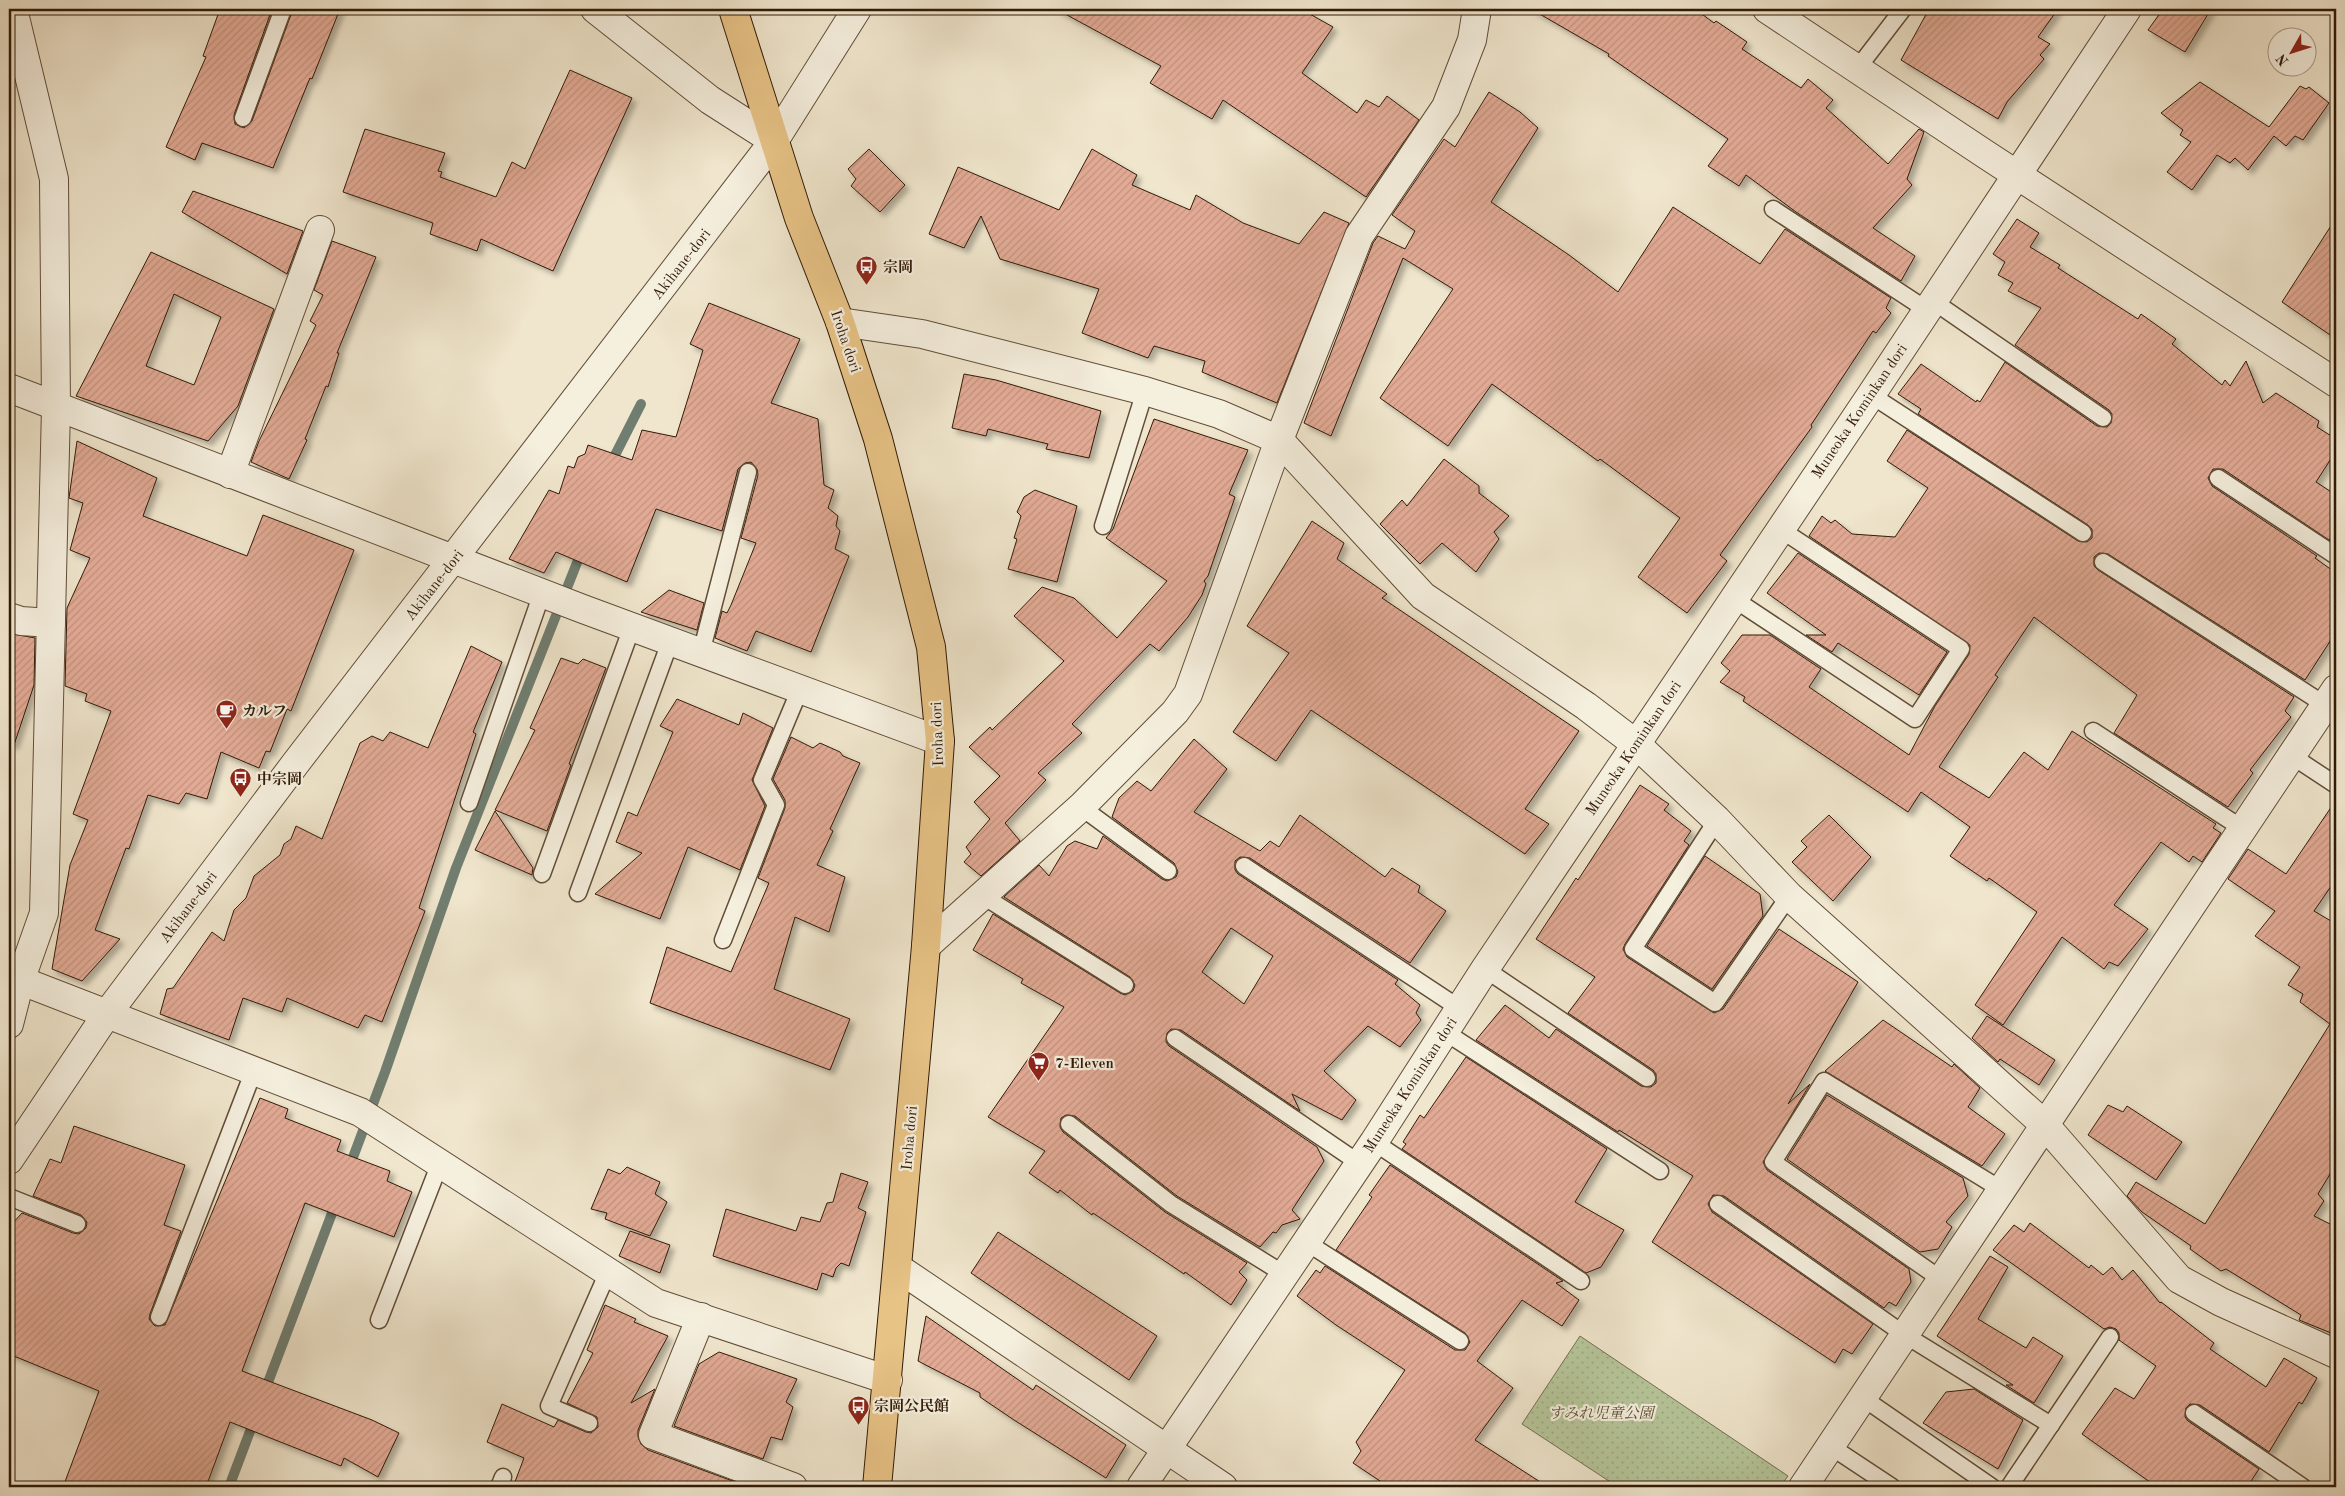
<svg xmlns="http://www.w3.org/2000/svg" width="2345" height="1496" font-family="'Old Standard TT','Noto Serif JP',serif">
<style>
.park{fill:url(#park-dots);stroke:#747050}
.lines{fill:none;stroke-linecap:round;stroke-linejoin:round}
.stream{stroke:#707e71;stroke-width:10}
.building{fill:url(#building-hatch);stroke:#311a07;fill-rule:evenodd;filter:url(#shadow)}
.service-casing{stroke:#614d38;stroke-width:19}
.minor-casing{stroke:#614d38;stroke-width:30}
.tertiary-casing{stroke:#614d38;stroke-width:30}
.primary-casing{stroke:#311a07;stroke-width:30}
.service{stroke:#f5efde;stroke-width:16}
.minor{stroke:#f5efde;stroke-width:28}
.tertiary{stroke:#f5efde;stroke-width:28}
.primary{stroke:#e8c386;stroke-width:28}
.labels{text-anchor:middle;stroke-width:4.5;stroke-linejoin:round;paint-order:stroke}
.street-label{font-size:15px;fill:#311a07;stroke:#f5efde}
.poi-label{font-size:15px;font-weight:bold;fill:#311a07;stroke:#f5efde;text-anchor:start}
.park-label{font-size:15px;font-style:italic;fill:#594e33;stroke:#f5efde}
</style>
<defs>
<pattern id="park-dots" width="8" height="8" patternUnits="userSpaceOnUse" patternTransform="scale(1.25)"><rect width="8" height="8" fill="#b6c69a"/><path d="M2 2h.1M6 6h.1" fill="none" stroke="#9daa83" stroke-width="1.8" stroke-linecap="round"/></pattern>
<pattern id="building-hatch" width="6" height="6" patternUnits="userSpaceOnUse" patternTransform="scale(1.25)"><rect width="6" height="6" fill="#e2aa95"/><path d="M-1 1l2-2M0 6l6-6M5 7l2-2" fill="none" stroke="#c2927f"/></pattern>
<filter id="shadow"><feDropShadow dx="4.5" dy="4.5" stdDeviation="2.5" flood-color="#0004"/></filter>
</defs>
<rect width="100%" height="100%" fill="#f0e6cd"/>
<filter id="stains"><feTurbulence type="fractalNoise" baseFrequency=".004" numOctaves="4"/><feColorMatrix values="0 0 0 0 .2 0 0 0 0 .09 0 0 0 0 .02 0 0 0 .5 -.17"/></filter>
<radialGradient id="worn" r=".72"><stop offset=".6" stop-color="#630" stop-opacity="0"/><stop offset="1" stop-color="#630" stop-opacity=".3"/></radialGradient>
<polygon class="park" points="1580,1336 1788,1476 1780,1487 1618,1487 1522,1424"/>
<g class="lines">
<g class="stream">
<polyline points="610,465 641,404"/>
<polyline points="349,1168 385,1072 456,868 582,550"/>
<polyline points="264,1393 337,1200"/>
<polyline points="229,1487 255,1418"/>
</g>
</g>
<g class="building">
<polygon points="220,9 272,9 234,115 235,124 244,128 252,121 293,9 340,9 312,79 310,78 273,168 202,143 195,160 166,147 206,57 203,56"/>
<polygon points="1056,9 1301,9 1333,27 1302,73 1357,113 1366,100 1379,107 1387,96 1419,120 1366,197 1223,100 1212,119 1150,83 1161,66"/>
<polygon points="1531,9 1695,9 1714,23 1716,21 1747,42 1742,49 1801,88 1808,79 1833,100 1826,108 1888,164 1919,129 1924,132 1907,179 1912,185 1873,228 1915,256 1901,281 1796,212 1746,175 1739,186 1708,166 1728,139 1608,56 1609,54"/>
<polygon points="1929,9 2058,9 2038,37 2050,44 2040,55 2044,59 2007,102 1998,119 1901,60"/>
<polygon points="2163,9 2211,9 2185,52 2148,30"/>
<polygon points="570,70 632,98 553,271 481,239 477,251 430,234 433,223 343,192 365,129 445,153 438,171 442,172 440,177 496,197 512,162 525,169"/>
<polygon points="2200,82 2269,127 2300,86 2306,89 2309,87 2329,103 2303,140 2295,136 2286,146 2274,136 2248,170 2235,158 2230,163 2217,155 2192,190 2167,172 2191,142 2180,135 2183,130 2161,113"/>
<polygon points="1489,92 1520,112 1538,128 1491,202 1569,255 1618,292 1673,207 1760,264 1785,229 1891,298 1886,308 1891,313 1876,333 1873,331 1811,425 1812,427 1720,555 1727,561 1687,613 1638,577 1680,518 1600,459 1598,461 1492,384 1448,446 1380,398 1453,289 1403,258 1331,436 1304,423 1373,243 1378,236 1405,249 1415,231 1392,215 1444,139 1455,147"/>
<polygon points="869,149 905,185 880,212 851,186 856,179 848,169"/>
<polygon points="1092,149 1137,175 1132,185 1190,210 1196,195 1243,223 1299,244 1324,212 1349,223 1277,403 1202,372 1205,361 1154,346 1148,358 1082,333 1099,289 1000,259 981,216 964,248 929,234 958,167 1059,210"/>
<polygon points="193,191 303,231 287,274 182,212"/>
<polygon points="2336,218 2336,339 2282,302"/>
<polygon points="2017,219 2039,233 2030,247 2060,265 2058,268 2138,319 2141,314 2176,339 2172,344 2222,385 2225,380 2230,386 2246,361 2263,403 2276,393 2319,421 2317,427 2336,439 2336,451 2316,482 2336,495 2336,530 2329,540 2223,469 2213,469 2208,478 2212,486 2317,556 2315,558 2336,573 2336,632 2305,680 2108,554 2099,553 2094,557 2094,566 2098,570 2294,697 2285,711 2291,717 2250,770 2253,773 2228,807 2114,733 2137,695 2034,617 1995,675 1998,677 1939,767 1989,798 2024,752 2048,770 2072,731 2216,824 2213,828 2221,833 2202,862 2193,856 2189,862 2161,842 2114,905 2148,929 2118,966 2109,962 2104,969 2062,937 2003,1025 1975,1005 2037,912 1989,878 1987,881 1950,856 1970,827 1921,792 1908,812 1743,701 1745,697 1720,682 1730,671 1721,663 1742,635 1770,635 1821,669 1809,687 1909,755 1935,706 1969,654 1970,645 1809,536 1822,516 1831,523 1835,520 1852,534 1895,537 1928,488 1887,461 1907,430 2078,541 2087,542 2092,538 2092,529 2088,525 1918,414 1921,409 1898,394 1921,364 1976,402 1977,400 1980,402 2005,362 2097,426 2107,427 2111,423 2112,414 2109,410 2015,345 2041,308 2008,291 2013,283 1998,275 2005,262 1993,254"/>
<polygon points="332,241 376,257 337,353 339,353 328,387 326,386 305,439 307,440 289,479 251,462 259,441 316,325 310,321 323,295 314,290"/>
<path d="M151 252 274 309 238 406 208 441 76 396ZM174 294 221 317 194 385 146 366Z"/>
<polygon points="709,303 800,339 771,403 818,419 824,485 834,490 828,508 838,516 836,526 840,531 835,549 849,556 811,652 756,631 747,651 715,638 722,611 727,613 731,605 756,543 741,538 758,475 757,469 751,462 745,463 738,469 722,531 656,509 627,582 556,552 544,573 509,559 549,490 559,494 568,466 574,468 578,457 585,454 588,445 632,460 642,430 676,437 703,350 690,344"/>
<polygon points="964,374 996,380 1101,411 1089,458 1046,449 1048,444 988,429 986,436 952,428"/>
<polygon points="1154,419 1248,450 1229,494 1235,497 1208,576 1204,581 1206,584 1202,595 1188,617 1159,651 1150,644 1072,724 1082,733 1038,773 1046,780 1005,823 1020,841 981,876 964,862 971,854 966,847 990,819 974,802 1000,776 969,747 990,727 992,730 1064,661 1014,616 1042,587 1074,598 1117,638 1167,581 1106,538 1113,529"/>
<polygon points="77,441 157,478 143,516 247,556 263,515 354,550 291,711 287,709 270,752 266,751 259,768 221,752 207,799 186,793 179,804 148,795 129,849 126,848 95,930 120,939 82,981 52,969 70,865 88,820 73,814 111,711 85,701 87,694 65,686 67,608 90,558 70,550 83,503 69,498"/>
<polygon points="1444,459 1479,486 1479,493 1509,516 1494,532 1499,539 1476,572 1442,543 1420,564 1380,524 1402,500 1407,506"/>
<polygon points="1035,490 1077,506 1057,582 1008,569 1017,539 1014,538 1021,516 1017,512 1024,497"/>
<polygon points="1312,521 1344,543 1337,559 1387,594 1382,598 1579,731 1525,809 1549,824 1525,854 1311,710 1276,761 1233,732 1289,653 1247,626"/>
<polygon points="1798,553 1947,652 1919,695 1838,643 1832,652 1806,635 1826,635 1767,593"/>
<polygon points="669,590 704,603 697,630 641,612"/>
<polygon points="9,633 35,638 34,685 14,745 9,744"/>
<polygon points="471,646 502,662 473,732 476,734 419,908 425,911 382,1022 365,1015 358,1028 287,998 282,1012 243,998 229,1040 160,1014 167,989 173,988 212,932 224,941 234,910 246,898 254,876 280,855 284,844 291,839 296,826 322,839 360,743 372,736 383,741 390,732 428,748"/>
<polygon points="561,658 578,664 583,659 606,668 569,764 571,765 547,831 495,810 535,730 530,728"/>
<polygon points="677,699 739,725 743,713 773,728 752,780 765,806 740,870 688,847 660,919 595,894 642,853 616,842 628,812 637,816 673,732 660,726"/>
<polygon points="791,737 813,748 820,743 840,752 843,756 860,763 830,829 833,831 817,865 845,877 829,932 795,917 774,989 850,1019 830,1070 650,1003 667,947 731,972 769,883 758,878 785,808 785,800 773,779"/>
<path d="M1194 739 1227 769 1194 812 1260 851 1270 841 1279 847 1300 815 1385 877 1392 868 1420 886 1418 892 1446 911 1410 963 1250 858 1240 857 1235 861V870L1238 874 1398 980 1395 984 1420 1005 1416 1013 1421 1020 1400 1047 1368 1026 1324 1071 1356 1100 1342 1120 1292 1094 1300 1111 1181 1030 1171 1029 1167 1033 1166 1042 1169 1046 1317 1147 1324 1161 1292 1210 1300 1219 1282 1225 1276 1233 1273 1232 1260 1247 1177 1196 1075 1116 1066 1115 1061 1118 1060 1127 1063 1132 1165 1212 1247 1263 1239 1272 1247 1280 1231 1305 1185 1272 1184 1274 1093 1213 1092 1215 1060 1190 1058 1193 1029 1173 1045 1151 988 1117 1064 1007 1021 983 1023 979 973 950 993 914 1120 993 1125 995 1133 991 1135 985 1130 977 1004 897 1039 865 1049 876 1067 846 1075 841 1097 849 1103 836 1162 879 1167 881 1176 877 1178 872 1174 863 1112 817 1119 798 1137 781 1151 791ZM1231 928 1273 956 1244 1004 1202 972Z"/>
<polygon points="1640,785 1669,804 1664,810 1691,831 1684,841 1689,845 1625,944 1623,949 1627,957 1714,1013 1723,1009 1779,929 1858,982 1788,1104 1810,1084 1763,1162 1767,1170 1909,1269 1911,1282 1896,1306 1889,1302 1884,1308 1724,1196 1713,1195 1708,1204 1712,1212 1873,1324 1852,1354 1843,1349 1835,1363 1652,1242 1693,1176 1619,1130 1618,1132 1476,1040 1505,1005 1549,1038 1556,1029 1641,1086 1651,1087 1656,1083 1656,1074 1653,1070 1568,1013 1595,977 1536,939 1576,878 1578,880"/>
<polygon points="2336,800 2336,879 2314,911 2336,924 2336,1164 2318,1194 2324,1201 2314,1216 2336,1227 2336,1335 2299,1320 2301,1315 2226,1269 2221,1271 2190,1249 2191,1246 2142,1212 2127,1196 2136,1182 2205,1224 2330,1024 2300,1002 2303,994 2288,985 2300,967 2255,936 2275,911 2228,879 2248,849 2286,874"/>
<polygon points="495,811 533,868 532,875 475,850"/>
<polygon points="1829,815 1871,857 1833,901 1792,862 1807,847 1801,841"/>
<polygon points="1705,856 1760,894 1763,916 1712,989 1647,946"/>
<polygon points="1987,1016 2055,1060 2039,1085 2000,1059 1998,1062 1972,1038"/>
<polygon points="1883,1020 1952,1067 1954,1064 1980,1088 1968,1107 2005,1134 1982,1166 1825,1071"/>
<polygon points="1466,1057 1607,1149 1575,1202 1624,1230 1601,1267 1586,1273 1402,1149 1406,1144 1403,1142 1420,1115 1424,1118"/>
<polygon points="1827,1095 1963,1178 1968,1196 1946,1222 1952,1227 1938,1249 1920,1252 1787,1159"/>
<polygon points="260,1098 288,1109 285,1118 341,1140 337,1151 390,1171 387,1181 412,1192 394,1237 305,1203 242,1371 372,1420 399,1433 378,1477 344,1458 341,1466 230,1422 206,1487 63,1487 99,1391 9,1354 9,1227 22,1213 73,1233 79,1234 86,1228 87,1222 81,1215 33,1196 50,1159 61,1163 74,1126 185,1165 164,1225 181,1231 150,1314 149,1319 155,1326 165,1325"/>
<polygon points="2108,1105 2123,1112 2127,1106 2182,1142 2156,1180 2088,1135"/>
<polygon points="1390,1165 1563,1281 1556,1283 1579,1300 1562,1326 1522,1300 1477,1361 1513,1388 1475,1440 1548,1487 1389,1487 1353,1463 1361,1451 1356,1442 1405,1370 1336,1325 1297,1296 1316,1270 1320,1273 1325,1266 1455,1350 1465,1350 1470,1342 1465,1333 1336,1250 1372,1197 1369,1195"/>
<polygon points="627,1167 660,1182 655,1194 667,1202 650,1236 605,1219 607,1213 591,1209 608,1169 620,1174"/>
<polygon points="841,1173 868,1182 858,1208 866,1212 849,1266 841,1263 836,1268 833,1277 822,1273 817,1290 713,1256 726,1209 796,1231 801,1217 820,1222 827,1203 833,1202"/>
<polygon points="2030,1223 2089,1268 2091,1265 2103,1275 2112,1267 2122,1280 2133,1270 2160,1303 2161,1302 2214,1343 2210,1349 2266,1387 2284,1358 2317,1378 2302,1404 2299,1402 2269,1452 2200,1405 2190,1404 2186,1408 2185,1417 2188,1421 2259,1469 2247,1487 2157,1487 2082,1434 2115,1388 2134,1399 2156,1366 2119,1340 2119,1333 2116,1329 2110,1327 2104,1329 1993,1250 2014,1225 2024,1232"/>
<polygon points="630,1231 670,1245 660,1273 619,1256"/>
<polygon points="998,1232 1157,1336 1129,1380 971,1273"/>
<polygon points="1990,1256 2008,1267 1978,1319 2026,1348 2033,1337 2063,1356 2034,1403 2006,1385 2013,1385 1937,1336"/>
<polygon points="605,1305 636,1319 634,1322 668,1336 631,1403 655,1389 638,1430 638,1437 641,1444 648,1450 749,1487 513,1487 524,1458 487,1442 502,1404 554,1427 558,1420 586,1432 591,1433 598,1427 597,1417 567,1403 593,1353 587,1350"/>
<polygon points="926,1316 1033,1390 1036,1385 1126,1445 1106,1478 1014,1420 980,1397 980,1393 918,1361"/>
<polygon points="719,1352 797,1379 786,1402 793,1407 782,1440 771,1437 763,1459 674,1426 699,1364"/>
<polygon points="1974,1389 2023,1420 1998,1469 1923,1423 1946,1392"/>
</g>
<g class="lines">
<defs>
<g id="service">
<polyline points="1857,69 1903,9"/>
<polyline points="243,118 283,9"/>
<polyline points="1773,209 1927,310"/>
<polyline points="1933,301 2103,418"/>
<polyline points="1871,395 2083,533"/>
<polyline points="2218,478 2336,556"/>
<polyline points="1103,526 1145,391"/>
<polyline points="2103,562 2333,710"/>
<polyline points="1734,599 1915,719 1961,649 1780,529"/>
<polyline points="701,653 748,472"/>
<polyline points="2093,731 2243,829"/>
<polyline points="2292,756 2336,785"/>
<polyline points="469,803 542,593"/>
<polyline points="1081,807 1168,871"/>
<polyline points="1717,820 1633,949 1715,1003 1789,896"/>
<polyline points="1244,866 1459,1008"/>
<polyline points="542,874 632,627"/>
<polyline points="578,893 670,642"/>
<polyline points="983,896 1125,985"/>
<polyline points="723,940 776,805 762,780 800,689"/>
<polyline points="1485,969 1647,1078"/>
<polyline points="1445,1032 1660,1171"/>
<polyline points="1175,1038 1359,1163"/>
<polyline points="1069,1124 1171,1204 1284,1274"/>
<polyline points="1374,1142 1581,1281"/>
<polyline points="9,1197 77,1224"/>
<polyline points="1718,1204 1905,1335 2051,1425"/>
<polyline points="1306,1242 1460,1341"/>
<polyline points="1942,1280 1773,1162 1824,1081 2002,1190"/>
<polyline points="159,1317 254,1070"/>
<polyline points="379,1320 440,1163"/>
<polyline points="1863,1398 1992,1487"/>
<polyline points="2194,1413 2303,1487"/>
<polyline points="589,1423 549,1406 608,1272"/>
<polyline points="1830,1446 1892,1487"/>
<polyline points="499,1487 503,1477"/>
<polyline points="2009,1487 2110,1337"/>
</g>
<g id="minor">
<polyline points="595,9 710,100 774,141"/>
<polyline points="840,322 922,334 1145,391 1219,414 1279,440 1423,596 1586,706 1636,744"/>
<polyline points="9,388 583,609 940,741"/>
<polyline points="230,474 320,230"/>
<polyline points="9,617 21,621 51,623"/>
<polyline points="926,946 1081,807 1175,712 1188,694 1279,440 1359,236 1446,107 1472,40 1477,9"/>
<polyline points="9,976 360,1112 656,1303 888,1380"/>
<polyline points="898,1268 1223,1487"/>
<polyline points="701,1317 653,1435 793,1487"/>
<polyline points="1803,1487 2336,689"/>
</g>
<g id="tertiary">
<polyline points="1767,9 1985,154 2336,383"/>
<polyline points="1636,744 1717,820 1789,896 2045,1125 2179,1279 2221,1302 2336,1354"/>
<polyline points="9,1024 20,981 44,913 56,407 54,179 13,9"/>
<polyline points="9,1160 107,1014 295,764 774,141 857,9"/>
<polyline points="1141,1487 1374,1142 1485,969 1871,395 2127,9"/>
</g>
<polyline id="primary" points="733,9 799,218 840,322 878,439 931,647 940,741 926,946 877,1487"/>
</defs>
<use href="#service" class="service-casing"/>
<use href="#minor" class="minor-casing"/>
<use href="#tertiary" class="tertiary-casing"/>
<use href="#primary" class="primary-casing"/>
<use href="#service" class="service"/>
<use href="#minor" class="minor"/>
<use href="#tertiary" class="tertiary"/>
<use href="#primary" class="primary"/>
</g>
<defs>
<symbol id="bus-pin" viewBox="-11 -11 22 30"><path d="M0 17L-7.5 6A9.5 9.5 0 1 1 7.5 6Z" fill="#8f2418" stroke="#f5efde"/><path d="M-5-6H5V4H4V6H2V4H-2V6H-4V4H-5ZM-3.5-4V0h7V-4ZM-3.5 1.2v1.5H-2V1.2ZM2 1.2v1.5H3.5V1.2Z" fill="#fff"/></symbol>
<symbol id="cafe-pin" viewBox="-11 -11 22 30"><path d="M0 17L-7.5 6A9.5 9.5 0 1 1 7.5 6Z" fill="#8f2418" stroke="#f5efde"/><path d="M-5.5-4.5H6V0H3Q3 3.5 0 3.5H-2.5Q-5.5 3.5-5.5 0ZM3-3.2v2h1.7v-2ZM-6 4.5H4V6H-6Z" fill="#fff"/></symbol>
<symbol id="supermarket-pin" viewBox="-11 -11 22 30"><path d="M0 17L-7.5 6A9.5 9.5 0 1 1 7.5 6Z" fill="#8f2418" stroke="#f5efde"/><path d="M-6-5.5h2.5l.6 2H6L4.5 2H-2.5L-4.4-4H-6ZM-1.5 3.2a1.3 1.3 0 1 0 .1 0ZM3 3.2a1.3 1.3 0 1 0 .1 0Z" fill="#fff"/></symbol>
</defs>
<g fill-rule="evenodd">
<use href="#bus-pin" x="854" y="254" width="25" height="34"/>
<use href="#cafe-pin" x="214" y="698" width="25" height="34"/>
<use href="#bus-pin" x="228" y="766" width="25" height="34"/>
<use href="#supermarket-pin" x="1026" y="1050" width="25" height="34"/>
<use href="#bus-pin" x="846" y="1394" width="25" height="34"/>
</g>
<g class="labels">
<g class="street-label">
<text transform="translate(681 264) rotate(-52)" y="5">Akihane-dori</text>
<text transform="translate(846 341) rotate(71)" y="5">Iroha dori</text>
<text transform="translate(1859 411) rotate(-56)" y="5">Muneoka Kominkan dori</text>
<text transform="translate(434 585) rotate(-52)" y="5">Akihane-dori</text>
<text transform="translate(937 734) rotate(-92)" y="5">Iroha dori</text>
<text transform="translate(1633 748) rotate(-56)" y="5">Muneoka Kominkan dori</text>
<text transform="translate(188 907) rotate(-53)" y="5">Akihane-dori</text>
<text transform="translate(1410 1085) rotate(-57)" y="5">Muneoka Kominkan dori</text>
<text transform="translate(909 1138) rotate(-85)" y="5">Iroha dori</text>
</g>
<g class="poi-label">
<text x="883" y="272">宗岡</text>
<text x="242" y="716">カルフ</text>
<text x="257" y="784">中宗岡</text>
<text x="1055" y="1068">7-Eleven</text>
<text x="874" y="1411">宗岡公民館</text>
</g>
<g class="park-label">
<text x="1601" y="1418">すみれ児童公園</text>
</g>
</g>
<rect width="2345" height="1496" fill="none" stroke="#f0e6cd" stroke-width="30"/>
<rect x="10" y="10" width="2325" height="1476" fill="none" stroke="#311a07" stroke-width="2.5"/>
<rect x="15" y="15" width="2315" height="1466" fill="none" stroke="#311a07"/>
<g transform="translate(2292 52) rotate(231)"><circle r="24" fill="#f5efde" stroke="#a79a88"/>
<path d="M0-4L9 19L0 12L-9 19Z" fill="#8f2418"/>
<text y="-8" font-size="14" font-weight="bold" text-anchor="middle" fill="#311a07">N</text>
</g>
<rect width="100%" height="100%" filter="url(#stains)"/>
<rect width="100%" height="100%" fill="url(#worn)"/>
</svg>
